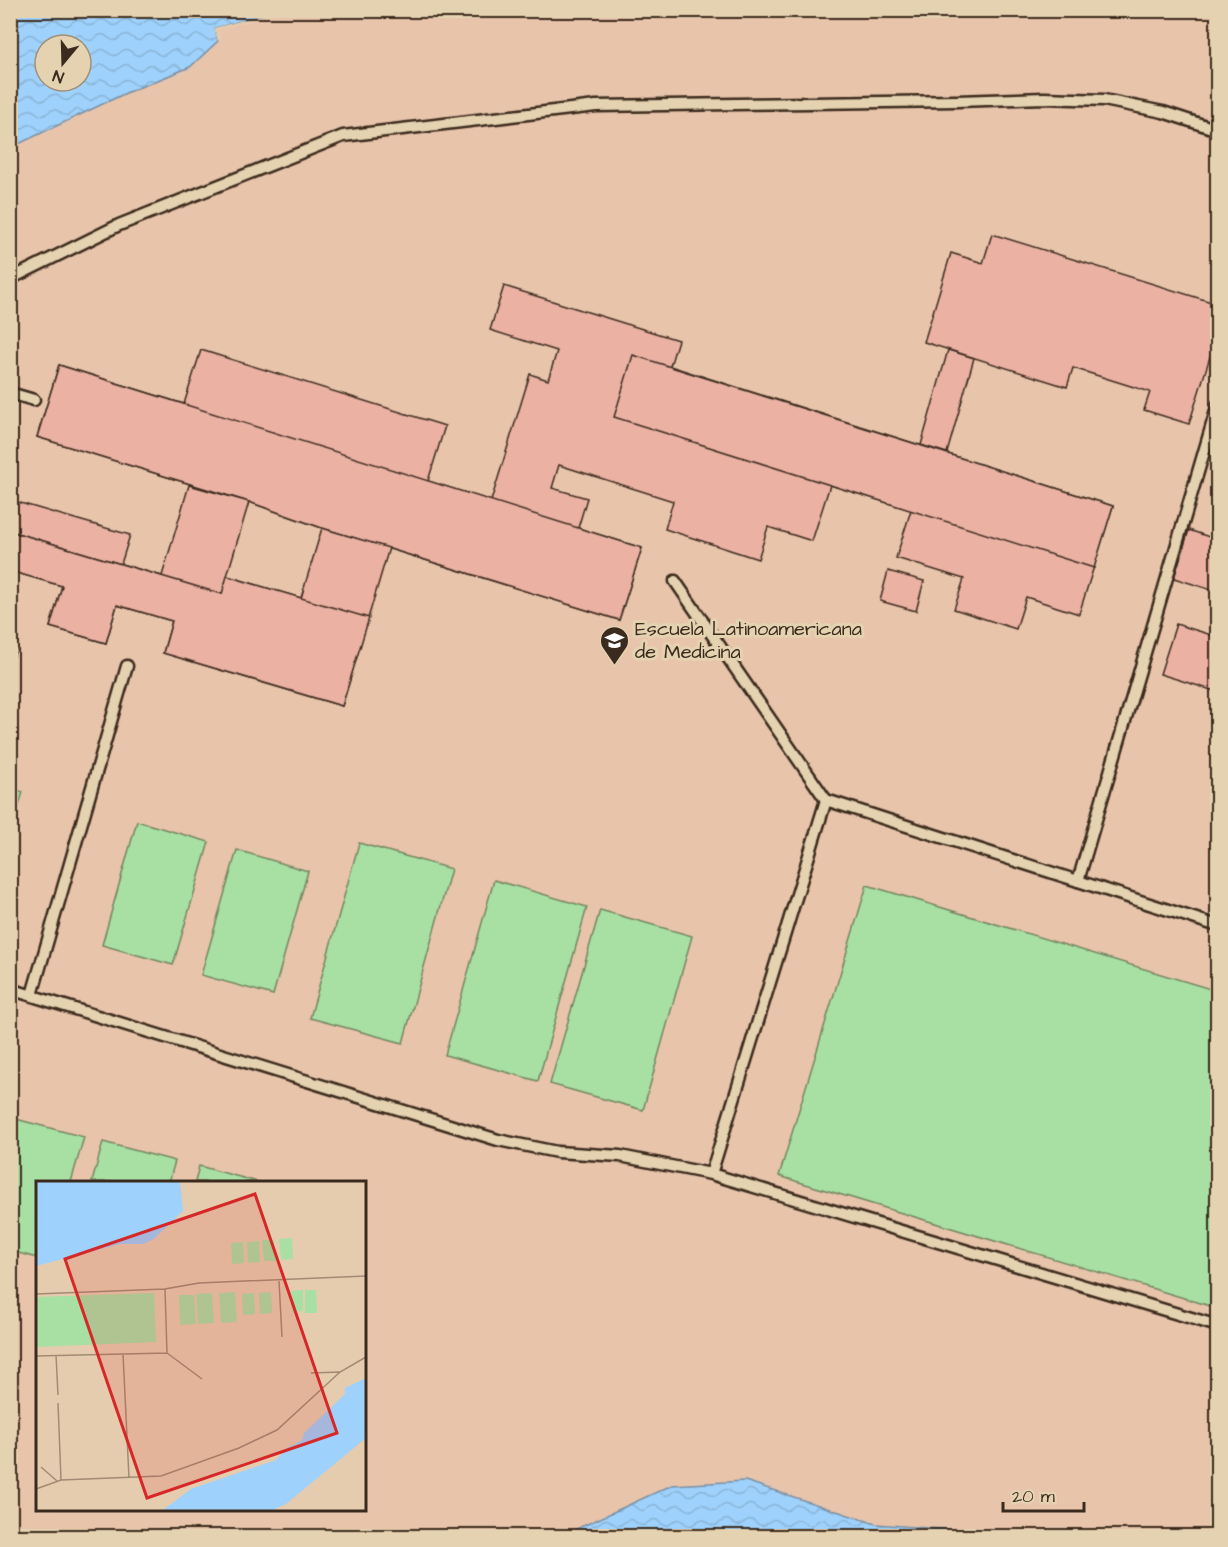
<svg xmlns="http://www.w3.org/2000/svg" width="1228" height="1547" font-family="'Architects Daughter',sans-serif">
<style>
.built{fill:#e8c4ab;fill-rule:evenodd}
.pitch{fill:#a8e0a3;stroke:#728560;stroke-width:1.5}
.water{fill:url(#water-waves);stroke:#768ea3;stroke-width:1.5;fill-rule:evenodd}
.pier{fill:#e6ccae}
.building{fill:#ebb2a4;stroke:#3b2a1e;stroke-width:1.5}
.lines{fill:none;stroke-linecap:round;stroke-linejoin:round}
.lane-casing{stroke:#3b2a1e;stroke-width:15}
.lane{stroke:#e5d2b0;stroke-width:10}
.labels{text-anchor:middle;stroke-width:6;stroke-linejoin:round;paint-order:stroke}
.poi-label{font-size:20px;fill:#3b2a1e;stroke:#e5d2b0;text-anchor:start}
.inset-road{fill:none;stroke:#a28b74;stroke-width:1.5}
.view{fill:#d62828;fill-opacity:0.15;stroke:#d62828;stroke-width:3}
.inset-edge{fill:none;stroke:#3b2a1e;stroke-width:3}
</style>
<defs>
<pattern id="water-waves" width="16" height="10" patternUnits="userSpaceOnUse" patternTransform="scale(1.5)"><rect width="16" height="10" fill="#9ed1fb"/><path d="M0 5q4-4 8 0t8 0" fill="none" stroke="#89b4d7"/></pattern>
</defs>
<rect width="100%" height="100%" fill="#e6ccae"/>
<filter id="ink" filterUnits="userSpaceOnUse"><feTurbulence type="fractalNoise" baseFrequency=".0167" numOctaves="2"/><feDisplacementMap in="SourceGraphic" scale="12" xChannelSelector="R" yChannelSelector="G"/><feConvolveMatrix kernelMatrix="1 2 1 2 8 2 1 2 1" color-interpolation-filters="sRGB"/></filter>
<g filter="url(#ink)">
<path class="built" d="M323 10 1217 11V1536H1032L876 1524 745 1481 672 1485 561 1536H11L10 150 13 146 128 92 190 67 214 28 277 11H319L320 13ZM38 1182H364V1510H38Z"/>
<g class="pitch">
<polygon points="11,788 23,792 11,832 10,788"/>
<polygon points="137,821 209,842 173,965 102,945"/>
<polygon points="359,843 451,869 403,1043 310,1018"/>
<polygon points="237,850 308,871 273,995 201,975"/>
<polygon points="494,880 587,907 538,1081 445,1055"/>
<polygon points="867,885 1217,991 1217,1308 779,1176"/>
<polygon points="600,910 692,936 643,1110 550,1084"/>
<polygon points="12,1118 84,1137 71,1182 38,1182 37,1258 11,1251 10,1123"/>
<polygon points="103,1142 175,1161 169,1182 92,1182"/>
<polygon points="199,1166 258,1182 195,1182"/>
</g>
<g class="water">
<path d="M11 11H277L215 28 218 41 190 67 128 92 14 146 11 150ZM45 45H81V81H45Z"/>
<polygon points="745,1481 876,1524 1032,1536 561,1536 672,1485"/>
</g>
<polygon class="pier" points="280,10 278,13 218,30 221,40 218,41 214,28"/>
<g class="building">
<polygon points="992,234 1218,304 1218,331 1189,424 1144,410 1150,392 1073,368 1067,387 924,342 951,253 983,263"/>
<polygon points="504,286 678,340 670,366 1113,506 1079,614 1026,597 1016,629 954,609 964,579 896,558 911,510 830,485 812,541 768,527 758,559 665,529 673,501 559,465 552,488 587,498 578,528 642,548 619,620 322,528 249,502 37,437 59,365 184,404 201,350 445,426 428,481 491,501 530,374 548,380 557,351 490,330"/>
<polygon points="948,350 974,358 947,453 921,445"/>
<polygon points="633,355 1113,506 1094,568 614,417"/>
<polygon points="59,365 642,548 619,620 322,528 249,502 37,437"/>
<polygon points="189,485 249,502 227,576 301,598 322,528 389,548 342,706 163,653 172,621 117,605 106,643 50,627 62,586 10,571 10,531 162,576"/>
<polygon points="10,500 130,535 121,564 10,531"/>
<polygon points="1189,530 1218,540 1218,592 1174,578"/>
<polygon points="10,531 222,594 227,576 369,618 342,706 163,653 172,621 117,605 106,643 50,627 62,586 10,571"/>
<polygon points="888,571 924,581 916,611 880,601"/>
<polygon points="1176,624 1218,637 1218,692 1160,674"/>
<polygon points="10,646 16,648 10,668"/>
<polygon points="10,646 16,648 10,668"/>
</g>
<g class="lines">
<defs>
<g id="lane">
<polyline points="10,279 119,225 343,136 596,106 957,101 1044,98 1104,100 1163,112 1218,130"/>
<polyline points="10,393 34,400"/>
<polyline points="675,581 826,800"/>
<polyline points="1078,881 1218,404"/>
<polyline points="10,989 498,1140 557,1152 620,1156 711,1174 826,800 1218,926"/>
<polyline points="32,995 127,666"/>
<polyline points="711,1174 1218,1326"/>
</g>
</defs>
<use href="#lane" class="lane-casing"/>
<use href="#lane" class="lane"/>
</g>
</g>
<defs>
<symbol id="university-pin" viewBox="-11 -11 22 30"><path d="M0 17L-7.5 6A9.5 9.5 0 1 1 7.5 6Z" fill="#3b2a1e" stroke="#e5d2b0"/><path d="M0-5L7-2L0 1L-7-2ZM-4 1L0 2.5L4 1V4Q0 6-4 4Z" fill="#fff"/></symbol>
</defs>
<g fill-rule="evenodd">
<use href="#university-pin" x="598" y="624" width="33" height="45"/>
</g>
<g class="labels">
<g class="poi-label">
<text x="635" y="635">Escuela Latinoamericana<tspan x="635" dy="23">de Medicina</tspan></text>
</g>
</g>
<g transform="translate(36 1181)">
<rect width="330" height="330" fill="#e6ccae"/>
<path d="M256 57 257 78 245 79 243 58ZM226 59H238L240 80H228ZM223 60 224 81 212 82 211 61ZM207 61 208 82 196 83 195 62ZM267 109V130L256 131 255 110ZM269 109H280L281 132H269ZM199 111 201 141 185 142 183 112ZM235 111 236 132 224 133 223 112ZM118 112 120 161 0 166V116ZM176 112 178 142 162 143 160 113ZM218 112 219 133 207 134 206 113ZM143 114H158L160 143 144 144Z" fill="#a8e0a3"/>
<path d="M0 1H144L147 30 118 58 107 63H84L0 85ZM330 197V257L250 323 237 329H127L155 308 240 279 251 267 266 259 268 252 309 213V207Z" fill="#9ed1fb"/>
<path class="inset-road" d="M243 100 246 156M0 113 129 108M131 172 166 198M87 173 93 297M20 174 22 214M0 175 131 172 129 108 163 102 330 95M275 192 304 191M22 222 25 299M5 286 21 300M0 308 25 299 125 295 203 267 241 249 304 191 330 176"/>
<path class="view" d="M219 13 301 252 111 317 29 78Z"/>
<rect width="330" height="330" class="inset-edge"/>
</g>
<rect width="1228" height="1547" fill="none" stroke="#e5d2b0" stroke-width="36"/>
<rect x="18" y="18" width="1192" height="1511" fill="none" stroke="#3b2a1e" stroke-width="2" filter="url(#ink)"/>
<g transform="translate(63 63) rotate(199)"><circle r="28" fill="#e5d2b0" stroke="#a18f76" stroke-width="1.5"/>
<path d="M0-4.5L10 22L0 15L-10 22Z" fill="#3b2a1e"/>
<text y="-9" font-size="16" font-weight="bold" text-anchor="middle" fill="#3b2a1e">N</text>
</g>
<path d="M1003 1502v9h81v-9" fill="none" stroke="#3b2a1e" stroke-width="3"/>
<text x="1012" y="1502" font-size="18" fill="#3b2a1e" stroke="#e5d2b0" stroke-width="4.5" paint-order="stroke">20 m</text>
</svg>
